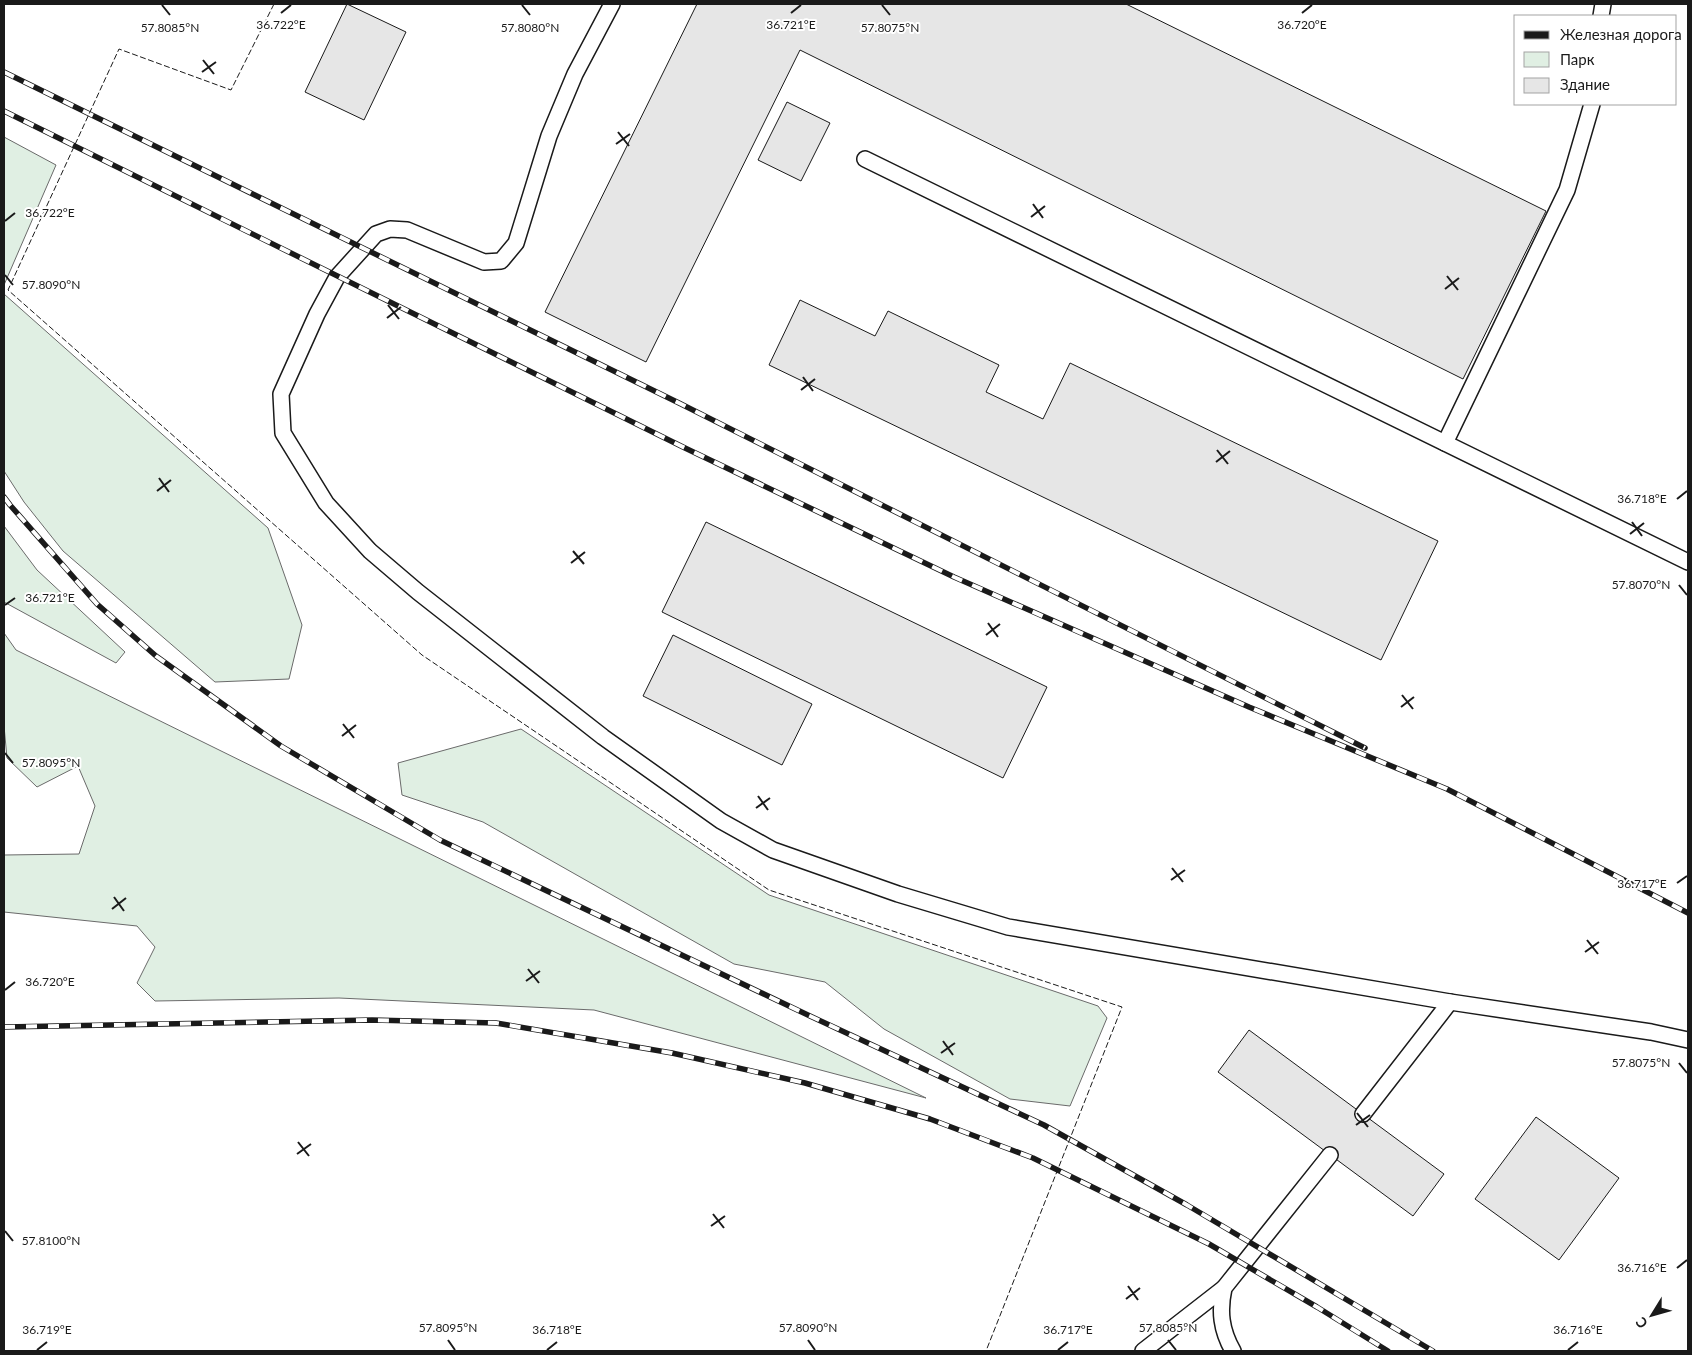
<svg xmlns="http://www.w3.org/2000/svg" width="1692" height="1355" font-family="Lato,sans-serif">
<style>
.green{fill:#e0efe3;stroke:#6a6a6a}
.building{fill:#e6e6e6;stroke:#1a1a1a}
.lines{fill:none;stroke-linecap:round;stroke-linejoin:round}
.lane-casing{stroke:#1a1a1a;stroke-width:18}
.lane{stroke:#fff;stroke-width:15}
.rail-casing{stroke:#1a1a1a;stroke-width:5.5}
.rail{stroke:#fff;stroke-width:4;stroke-dasharray:11;stroke-linecap:butt}
.fence{stroke:#1a1a1a;stroke-width:1;stroke-dasharray:6 2.5;stroke-linecap:butt}
.ticks{fill:none;stroke:#1a1a1a;stroke-width:2}
.ticks-label{font-size:12px;text-anchor:middle;fill:#1a1a1a;stroke:#fff;stroke-width:4;stroke-linejoin:round;paint-order:stroke}
</style>
<rect width="100%" height="100%" fill="#fff"/>
<g class="green">
<polygon points="4,137 56,165 4,285"/>
<polygon points="4,294 268,528 302,625 289,679 215,682 63,551 24,502 4,471"/>
<polygon points="4,526 37,570 125,652 116,663 4,602"/>
<polygon points="4,633 16,650 926,1098 594,1010 339,998 155,1001 137,983 155,947 137,926 4,912 4,855 79,854 95,806 78,766 37,787 7,758 4,726"/>
<polygon points="521,729 769,895 1098,1006 1107,1018 1070,1106 1010,1099 884,1029 825,982 734,964 483,822 402,795 398,763"/>
</g>
<g class="building">
<polygon points="347,4 406,32 364,120 305,92"/>
<polygon points="697,4 1126,4 1546,211 1463,379 800,50 646,362 545,312"/>
<polygon points="787,102 830,123 801,181 758,160"/>
<polygon points="800,300 875,336 888,311 999,365 986,392 1043,419 1070,363 1438,541 1381,660 769,365"/>
<polygon points="706,522 1047,687 1003,778 662,612"/>
<polygon points="673,635 812,704 782,765 643,696"/>
<polygon points="1249,1030 1444,1174 1413,1216 1218,1072"/>
<polygon points="1536,1117 1619,1178 1559,1260 1475,1199"/>
</g>
<g class="lines">
<defs>
<g id="lane">
<polyline points="612,4 575,74 549,136 516,243 501,261 484,262 407,230 390,229 376,234 337,277 317,314 281,394 283,433 326,503 370,551 418,592 603,737 721,821 773,850 898,894 1008,927 1450,1002 1651,1032 1688,1040"/>
<polyline points="1601,16 1603,4"/>
<polyline points="865,159 1688,562"/>
<polyline points="1445,443 1567,190 1592,104"/>
<polyline points="1363,1114 1450,1002"/>
<polyline points="1143,1351 1224,1288"/>
<path d="M1233 1351C1221 1330 1219 1311 1224 1288L1330 1155"/>
</g>
</defs>
<use href="#lane" class="lane-casing"/>
<use href="#lane" class="lane"/>
<defs>
<g id="rail">
<polyline points="4,72 679,403 1365,748"/>
<polyline points="4,111 685,448 954,577 1249,707 1447,789 1688,913"/>
<polyline points="4,497 10,505 97,604 156,656 281,746 440,840 810,1016 1044,1125 1187,1205 1433,1351"/>
<polyline points="4,1027 372,1020 496,1023 672,1053 805,1083 930,1119 1033,1158 1209,1244 1317,1307 1388,1351"/>
</g>
</defs>
<use href="#rail" class="rail-casing"/>
<use href="#rail" class="rail"/>
<polyline class="fence" points="274,4 231,90 119,49 8,290 422,655 769,890 1122,1007 986,1351"/>
</g>
<path class="ticks" d="M162 5 170 15M522 5 530 15M882 5 890 15M281 13 291 5M791 13 801 5M1302 13 1312 5M203 60 214 74M202 72 216 62M618 132 629 146M616 144 630 134M1033 204 1043 218M1031 217 1045 206M5 221 15 213M5 275 13 285M1447 276 1458 290M1445 289 1459 278M388 305 399 319M387 318 401 307M803 377 813 391M801 390 815 379M1217 450 1228 464M1216 462 1230 451M159 478 169 492M157 491 171 480M1677 499 1687 491M1632 522 1642 536M1630 534 1644 523M573 551 584 564M571 563 585 552M1679 585 1687 595M5 605 15 598M988 623 998 637M986 635 1000 624M1402 695 1413 709M1401 707 1414 697M343 724 354 738M342 736 356 725M5 753 13 763M758 796 768 810M756 808 770 798M1172 868 1183 882M1171 880 1185 870M1677 883 1687 876M114 897 124 911M112 909 126 898M1587 940 1598 954M1585 952 1599 942M528 969 539 983M526 981 540 971M5 990 15 982M943 1041 953 1055M941 1053 955 1043M1679 1063 1687 1073M1357 1113 1368 1127M1356 1125 1370 1115M298 1142 309 1156M297 1154 311 1144M713 1214 724 1228M711 1226 725 1216M5 1231 13 1241M1677 1268 1687 1260M1128 1286 1138 1300M1126 1299 1140 1288M448 1340 455 1350M808 1340 815 1350M1168 1340 1176 1350M37 1350 47 1342M547 1350 557 1342M1058 1350 1068 1342M1568 1350 1578 1342"/>
<g class="ticks-label">
<text x="281" y="29">36.722°E</text>
<text x="791" y="29">36.721°E</text>
<text x="1302" y="29">36.720°E</text>
<text x="170" y="32">57.8085°N</text>
<text x="530" y="32">57.8080°N</text>
<text x="890" y="32">57.8075°N</text>
<text x="50" y="217">36.722°E</text>
<text x="51" y="289">57.8090°N</text>
<text x="1642" y="503">36.718°E</text>
<text x="1641" y="589">57.8070°N</text>
<text x="50" y="602">36.721°E</text>
<text x="51" y="767">57.8095°N</text>
<text x="1642" y="888">36.717°E</text>
<text x="50" y="986">36.720°E</text>
<text x="1641" y="1067">57.8075°N</text>
<text x="51" y="1245">57.8100°N</text>
<text x="1642" y="1272">36.716°E</text>
<text x="448" y="1332">57.8095°N</text>
<text x="808" y="1332">57.8090°N</text>
<text x="1168" y="1332">57.8085°N</text>
<text x="47" y="1334">36.719°E</text>
<text x="557" y="1334">36.718°E</text>
<text x="1068" y="1334">36.717°E</text>
<text x="1578" y="1334">36.716°E</text>
</g>
<rect width="1692" height="1355" fill="none" stroke="#1a1a1a" stroke-width="10"/>
<rect x="1514" y="15" width="162" height="90" fill="#ffffff" stroke="#a3a3a3"/>
<rect x="1524" y="31" width="25" height="8" fill="#1a1a1a" stroke="#a3a3a3"/>
<text x="1560" y="40" font-size="15" fill="#1a1a1a">Железная дорога</text>
<rect x="1524" y="52" width="25" height="15" fill="#e0efe3" stroke="#a3a3a3"/>
<text x="1560" y="65" font-size="15" fill="#1a1a1a">Парк</text>
<rect x="1524" y="78" width="25" height="15" fill="#e6e6e6" stroke="#a3a3a3"/>
<text x="1560" y="90" font-size="15" fill="#1a1a1a">Здание</text>
<g transform="translate(1652 1315) rotate(233)" stroke="#ffffff" stroke-width="4" paint-order="stroke">
<path d="M0-4L9 19L0 12L-9 19Z" fill="#1a1a1a"/>
<text y="-8" font-size="14" font-weight="bold" text-anchor="middle" fill="#1a1a1a">С</text>
</g>
</svg>
